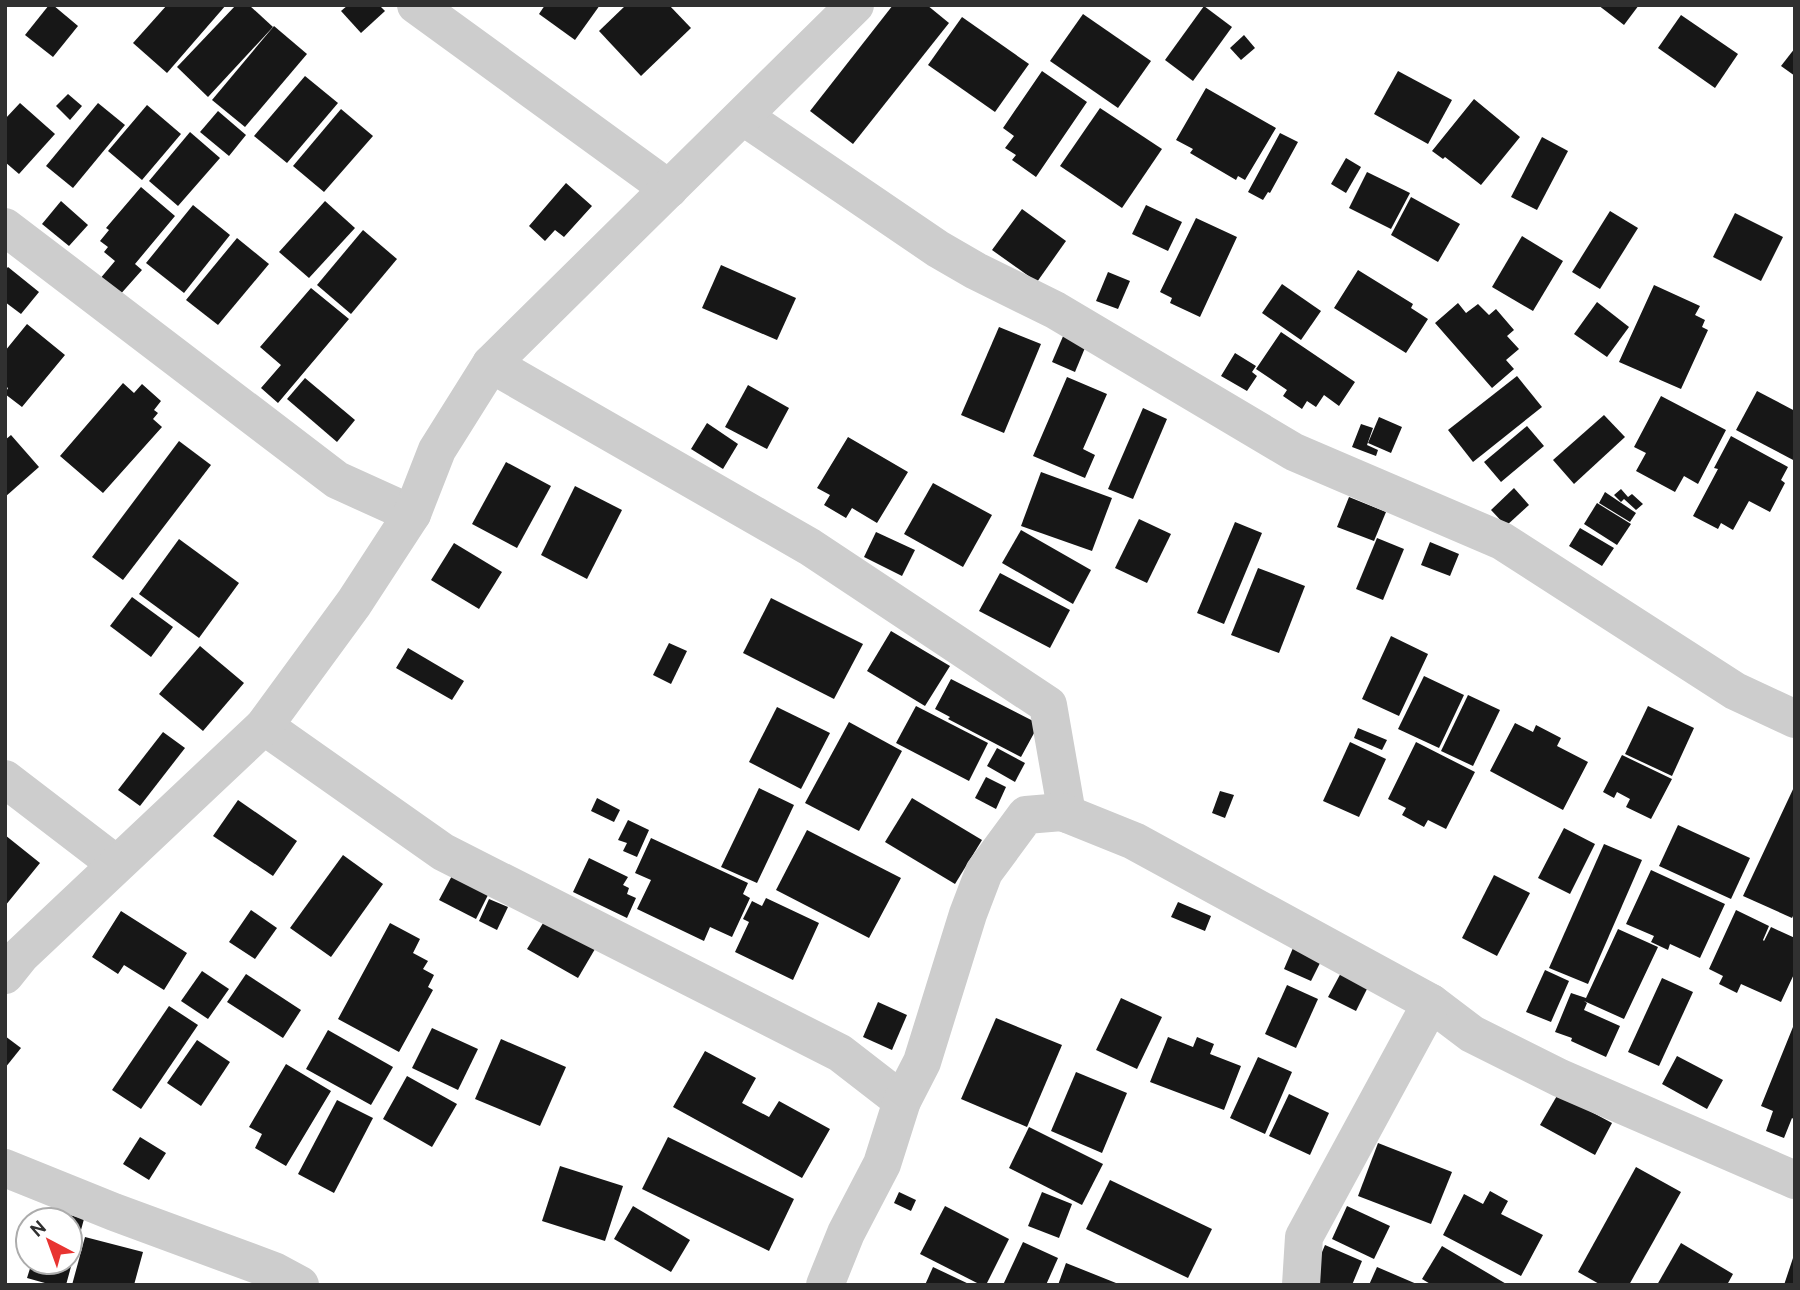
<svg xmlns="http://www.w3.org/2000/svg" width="1800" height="1290" font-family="Overpass,sans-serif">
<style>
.building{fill:#171717}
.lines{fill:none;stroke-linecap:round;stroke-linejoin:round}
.minor{stroke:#cdcdcd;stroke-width:38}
</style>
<rect width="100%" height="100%" fill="#fff"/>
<g class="building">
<polygon points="49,5 53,5 78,26 53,57 25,35"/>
<polygon points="167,5 226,5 167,73 133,43"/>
<polygon points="236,5 249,5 273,27 208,97 177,67"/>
<polygon points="348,5 379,5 385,11 361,33 341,11"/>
<polygon points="545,5 600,5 575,40 539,14"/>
<polygon points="626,5 669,5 691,28 641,76 599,31"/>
<polygon points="893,5 927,5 949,23 853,144 810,111"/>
<polygon points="1598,5 1639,5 1624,25"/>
<polygon points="1204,6 1232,27 1193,81 1165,60"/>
<polygon points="1083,14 1151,61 1118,108 1050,61"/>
<polygon points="1681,15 1738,54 1715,88 1658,48"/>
<polygon points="962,17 1029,64 995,112 928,65"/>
<polygon points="274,26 307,54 245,127 212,100"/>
<polygon points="1244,35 1255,48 1241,60 1230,48"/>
<polygon points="1795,48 1795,76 1781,66"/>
<polygon points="1042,71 1087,102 1036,177 1012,160 1016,155 1005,148 1014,136 1003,128"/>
<polygon points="1398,71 1452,100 1428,144 1374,114"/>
<polygon points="305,76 338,103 287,163 254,136"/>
<polygon points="1206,88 1276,128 1245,180 1238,176 1236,180 1190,153 1193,149 1176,140"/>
<polygon points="68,94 82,106 70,120 56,106"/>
<polygon points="1474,99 1520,137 1481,185 1445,157 1443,159 1432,151"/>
<polygon points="20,103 55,134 19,174 5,162 5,119"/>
<polygon points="98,103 125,125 73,188 46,166"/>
<polygon points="147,105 181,134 142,180 108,151"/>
<polygon points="1100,108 1162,149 1122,208 1060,166"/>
<polygon points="341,109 373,136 324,192 293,166"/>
<polygon points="218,111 246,135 229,156 200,132"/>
<polygon points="190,132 220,158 178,206 149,181"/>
<polygon points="1280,133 1298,142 1270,193 1268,192 1263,200 1248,192"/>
<polygon points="1542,137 1568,151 1537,210 1511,197"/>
<polygon points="1346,158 1361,167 1346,193 1331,184"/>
<polygon points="1367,172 1410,193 1391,229 1349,208"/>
<polygon points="566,183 592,206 564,237 555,230 545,241 529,226"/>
<polygon points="141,187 175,216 135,264 142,270 118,297 99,280 115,261 104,252 108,247 100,241 109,230 106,228"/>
<polygon points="1411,197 1460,224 1438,262 1391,235"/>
<polygon points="61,201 88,225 69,246 42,224"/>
<polygon points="325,201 355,228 309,278 279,252"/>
<polygon points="193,205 230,235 184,293 146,263"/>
<polygon points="1146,205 1182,222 1168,251 1132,234"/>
<polygon points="1022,209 1066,241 1037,282 992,250"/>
<polygon points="1610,211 1638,228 1600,289 1572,272"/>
<polygon points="1735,213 1783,237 1761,281 1713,257"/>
<polygon points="1196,218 1237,237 1200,317 1170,303 1172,298 1160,292"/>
<polygon points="363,230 397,259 351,314 317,285"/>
<polygon points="1522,236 1563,261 1533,311 1492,287"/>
<polygon points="237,238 269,264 218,325 186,300"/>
<polygon points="721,265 796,298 777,340 702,308"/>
<polygon points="8,267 39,292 21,314 5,302 5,270"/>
<polygon points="1358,270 1413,304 1411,308 1428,319 1406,353 1334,308"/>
<polygon points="1108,272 1130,281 1118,309 1096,301"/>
<polygon points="1282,284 1321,311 1301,340 1262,313"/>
<polygon points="1654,285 1700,306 1695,315 1705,320 1702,327 1708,330 1681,389 1619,362"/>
<polygon points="311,288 349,319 278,403 261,388 281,365 260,347"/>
<polygon points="1597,302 1629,327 1607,357 1574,334"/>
<polygon points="1458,303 1466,313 1478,304 1489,315 1496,309 1514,330 1507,336 1519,349 1506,360 1514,369 1492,388 1435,323"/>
<polygon points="27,324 65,355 22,407 5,394 8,388 5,386 5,351"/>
<polygon points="999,327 1041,344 1004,433 961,415"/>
<polygon points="1281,332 1355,382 1339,406 1324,395 1316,407 1307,401 1302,409 1283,396 1287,390 1256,369"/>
<polygon points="1064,334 1087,343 1075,372 1052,362"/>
<polygon points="1235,353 1256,366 1252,372 1257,376 1247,391 1221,376"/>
<polygon points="1517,376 1542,407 1473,462 1448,430"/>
<polygon points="1067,377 1107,394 1083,449 1095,455 1085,478 1033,456"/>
<polygon points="305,378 355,420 337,442 287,399"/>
<polygon points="123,383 134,393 142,384 161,401 154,410 158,413 153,419 162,427 103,493 60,456"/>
<polygon points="748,385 789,408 767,449 725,427"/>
<polygon points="1757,391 1795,411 1795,461 1736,430"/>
<polygon points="1661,396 1726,430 1698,484 1684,476 1675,492 1636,471 1646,453 1634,447"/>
<polygon points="1143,408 1167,419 1133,499 1108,489"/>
<polygon points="1604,415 1625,437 1574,484 1553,460"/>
<polygon points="1379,417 1402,427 1391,453 1368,443"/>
<polygon points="707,423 738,444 723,469 691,449"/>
<polygon points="1361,424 1373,428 1367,445 1378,450 1376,456 1352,447"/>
<polygon points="1527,426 1544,446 1501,482 1484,462"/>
<polygon points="11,435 39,467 5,497 5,440"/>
<polygon points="1731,436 1788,467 1781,480 1785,483 1770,512 1749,501 1733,530 1721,523 1718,529 1693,516 1718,469 1714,468"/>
<polygon points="848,437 908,472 877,523 852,508 846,518 824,505 830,495 817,488"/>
<polygon points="179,441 211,465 123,580 92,557"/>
<polygon points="506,462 551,486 517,548 472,524"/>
<polygon points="1041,472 1112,498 1092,551 1021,526"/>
<polygon points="933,483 992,515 963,567 904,534"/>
<polygon points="575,486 622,510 587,579 541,555"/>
<polygon points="1514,488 1529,505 1506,526 1491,510"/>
<polygon points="1621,489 1628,497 1632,494 1643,504 1636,510 1624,499 1621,502 1614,495"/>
<polygon points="1605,492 1636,513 1630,522 1599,503"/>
<polygon points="1349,497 1386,512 1374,541 1337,527"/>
<polygon points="1597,503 1631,524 1617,545 1584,524"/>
<polygon points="1139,519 1171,534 1147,583 1115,568"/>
<polygon points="1235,522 1262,533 1224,624 1197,613"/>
<polygon points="1580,528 1614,548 1602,566 1569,546"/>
<polygon points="1021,530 1091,570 1073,604 1002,563"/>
<polygon points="876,532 915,550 902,576 864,557"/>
<polygon points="1377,538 1404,549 1383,600 1356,589"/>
<polygon points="179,539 239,583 199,638 139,594"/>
<polygon points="1430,542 1459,554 1450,576 1421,565"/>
<polygon points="454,543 502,572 479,609 431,580"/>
<polygon points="1258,568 1305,586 1279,653 1231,635"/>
<polygon points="1000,573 1070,610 1050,648 979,611"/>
<polygon points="132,597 173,627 151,657 110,626"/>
<polygon points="771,598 863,644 834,699 743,653"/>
<polygon points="891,631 950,666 925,706 867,671"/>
<polygon points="1391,636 1428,654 1399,716 1362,699"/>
<polygon points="669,643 687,651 671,684 653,675"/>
<polygon points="200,646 244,683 203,731 159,694"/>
<polygon points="408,648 464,681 452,700 396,668"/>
<polygon points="1424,676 1464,695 1439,748 1398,729"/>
<polygon points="951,679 1039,724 1021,757 948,719 950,717 935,709"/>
<polygon points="1468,695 1500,710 1473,766 1441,751"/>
<polygon points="916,706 988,743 969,781 896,743"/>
<polygon points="1648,706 1694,728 1672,776 1625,754"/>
<polygon points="777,707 830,733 801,789 749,762"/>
<polygon points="849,722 902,751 859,831 805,803"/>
<polygon points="1515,723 1533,732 1536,725 1561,738 1557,746 1588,762 1563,810 1490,771"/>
<polygon points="1358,728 1387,740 1382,750 1354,738"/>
<polygon points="163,732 185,748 140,806 118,790"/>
<polygon points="1350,742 1386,759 1359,817 1323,801"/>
<polygon points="1416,742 1475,772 1446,829 1428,820 1424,827 1402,815 1406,808 1388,799"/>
<polygon points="997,748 1025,763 1015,782 987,766"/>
<polygon points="1622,755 1672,779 1651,819 1626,807 1630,799 1617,792 1614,798 1603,792"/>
<polygon points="986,777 1006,787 996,809 975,798"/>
<polygon points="1795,785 1795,912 1792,918 1743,896"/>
<polygon points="759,788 794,805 757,883 721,867"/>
<polygon points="1220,791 1234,795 1225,818 1212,813"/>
<polygon points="597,798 620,810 614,822 591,811"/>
<polygon points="912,798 982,840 955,884 885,842"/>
<polygon points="238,800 297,841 273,876 213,836"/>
<polygon points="628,820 649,830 637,857 623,851 627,843 618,840"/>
<polygon points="1678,825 1750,858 1731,899 1659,866"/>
<polygon points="1564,828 1595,844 1570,894 1538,878"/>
<polygon points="807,830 901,878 869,938 776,890"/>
<polygon points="5,835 40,863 5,906"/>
<polygon points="651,838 748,883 743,894 750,898 732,937 710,927 704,941 637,909 651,880 635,873"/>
<polygon points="1604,844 1642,860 1588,984 1549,968"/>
<polygon points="343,855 383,884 331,957 290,928"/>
<polygon points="589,858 628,877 623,885 629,888 627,894 636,898 627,918 573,892"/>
<polygon points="1651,870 1725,904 1700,958 1670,944 1668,950 1651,942 1654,936 1626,924"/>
<polygon points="454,872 490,891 476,919 439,900"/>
<polygon points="1494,875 1530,893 1497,956 1462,938"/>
<polygon points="766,898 819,923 793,980 735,952 749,922 743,919 752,901 762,906"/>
<polygon points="489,899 508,907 497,930 479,921"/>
<polygon points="1178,902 1211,916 1205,931 1171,917"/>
<polygon points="251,910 277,928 255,959 229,942"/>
<polygon points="1736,910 1769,926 1763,940 1764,941 1771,927 1795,938 1795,972 1781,1002 1741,984 1737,993 1719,984 1723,976 1709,969"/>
<polygon points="121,911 187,953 164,990 124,965 118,974 92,957"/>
<polygon points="545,920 595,949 578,978 527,949"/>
<polygon points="390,923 420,939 413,953 428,961 423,969 434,975 428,987 433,990 399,1052 338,1019"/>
<polygon points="1618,929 1658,947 1624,1019 1584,1001 1587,1003 1584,1010 1620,1026 1606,1057 1571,1041 1572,1038 1555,1032 1571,993 1586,998"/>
<polygon points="1293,948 1321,961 1311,981 1284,969"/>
<polygon points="1343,969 1370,983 1356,1011 1328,997"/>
<polygon points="1545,970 1569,981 1551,1022 1526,1012"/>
<polygon points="202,971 229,989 208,1019 181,1001"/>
<polygon points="246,974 301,1010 283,1038 227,1002"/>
<polygon points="1662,978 1693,992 1659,1066 1628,1052"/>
<polygon points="1287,985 1318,999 1296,1048 1265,1034"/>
<polygon points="1121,998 1162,1017 1137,1069 1096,1050"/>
<polygon points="878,1002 907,1015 892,1050 863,1037"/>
<polygon points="169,1006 198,1025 141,1109 112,1090"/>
<polygon points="996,1018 1062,1045 1027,1127 961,1099"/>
<polygon points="1795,1022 1795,1120 1792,1118 1784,1138 1766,1131 1773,1111 1761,1106"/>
<polygon points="432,1028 478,1049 458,1090 412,1068"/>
<polygon points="328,1030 393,1067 371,1105 306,1069"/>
<polygon points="5,1036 21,1048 5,1068"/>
<polygon points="1168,1037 1193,1047 1197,1037 1214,1044 1210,1054 1241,1066 1224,1110 1150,1082"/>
<polygon points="501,1039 566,1067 540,1126 475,1099"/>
<polygon points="197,1040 230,1062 201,1106 167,1083"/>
<polygon points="705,1051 756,1078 742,1103 769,1117 779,1101 830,1129 802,1178 673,1107"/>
<polygon points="1677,1056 1723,1080 1707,1109 1662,1084"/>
<polygon points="1258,1057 1292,1072 1265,1134 1230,1118"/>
<polygon points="286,1064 331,1091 286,1166 255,1148 262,1134 249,1127"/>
<polygon points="1076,1072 1127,1093 1102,1153 1051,1131"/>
<polygon points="407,1076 457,1104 432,1147 383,1119"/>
<polygon points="1289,1094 1329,1113 1310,1155 1269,1136"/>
<polygon points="1558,1094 1612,1123 1595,1155 1540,1125"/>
<polygon points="337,1100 373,1118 334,1193 298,1174"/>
<polygon points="1029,1127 1103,1164 1082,1205 1009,1168"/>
<polygon points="140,1137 166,1153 149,1180 123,1164"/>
<polygon points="668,1137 794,1199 769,1251 642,1189"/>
<polygon points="1378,1143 1452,1172 1431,1224 1358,1196"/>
<polygon points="560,1166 623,1186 605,1241 542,1221"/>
<polygon points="1636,1167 1681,1192 1629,1285 1601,1285 1578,1272"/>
<polygon points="1110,1180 1212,1229 1188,1278 1086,1229"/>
<polygon points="1490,1191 1508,1201 1501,1214 1543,1235 1521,1276 1443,1235 1464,1194 1483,1204"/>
<polygon points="899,1192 916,1200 911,1211 894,1203"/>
<polygon points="1042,1192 1072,1204 1059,1238 1028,1226"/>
<polygon points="633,1206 690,1240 671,1272 614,1239"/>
<polygon points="945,1206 1009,1239 986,1285 981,1285 920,1254"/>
<polygon points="1347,1206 1390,1226 1374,1259 1332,1239"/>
<polygon points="46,1208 84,1219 66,1285 52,1285 27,1278 32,1262 70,1262 70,1220 43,1220"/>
<polygon points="85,1237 143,1252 134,1285 72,1285"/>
<polygon points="1023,1242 1058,1258 1046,1285 1003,1285"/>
<polygon points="1681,1243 1733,1274 1727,1285 1657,1285"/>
<polygon points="1325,1245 1362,1261 1352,1285 1308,1285"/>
<polygon points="1442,1246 1508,1285 1432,1285 1422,1279"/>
<polygon points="1794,1255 1795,1285 1784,1285"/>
<polygon points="1066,1263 1121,1285 1058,1285"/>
<polygon points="933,1267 971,1285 925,1285"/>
<polygon points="1377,1267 1419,1285 1369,1285"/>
</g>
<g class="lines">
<g class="minor">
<polyline points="416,5 669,189"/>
<polyline points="744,117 938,249 976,271 1055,310 1294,452 1502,541 1735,691 1795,719"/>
<polyline points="5,227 337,480 412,514"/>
<polyline points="491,364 810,547 1048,705 1067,814"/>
<polyline points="264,726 443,852 840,1053 902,1101"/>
<polyline points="5,779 116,864"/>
<polyline points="5,975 21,955 264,726 354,603 412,514 437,450 491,364 855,5"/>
<polyline points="5,1168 114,1212 274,1271 300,1285"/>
<polyline points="825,1285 846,1233 882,1164 902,1101 922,1062 968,914 984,872 1026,815 1062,812 1134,841 1431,1003 1472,1034 1560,1078 1795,1180"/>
<polyline points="1301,1285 1304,1237 1431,1003"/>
</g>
</g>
<rect width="1800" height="1290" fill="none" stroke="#303030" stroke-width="14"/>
<g transform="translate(49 1241) rotate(319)"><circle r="33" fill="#ffffff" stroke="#acacac" stroke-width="2"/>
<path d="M0-5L12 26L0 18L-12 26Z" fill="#e83431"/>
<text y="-10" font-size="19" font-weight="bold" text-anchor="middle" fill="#303030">N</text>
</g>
</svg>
